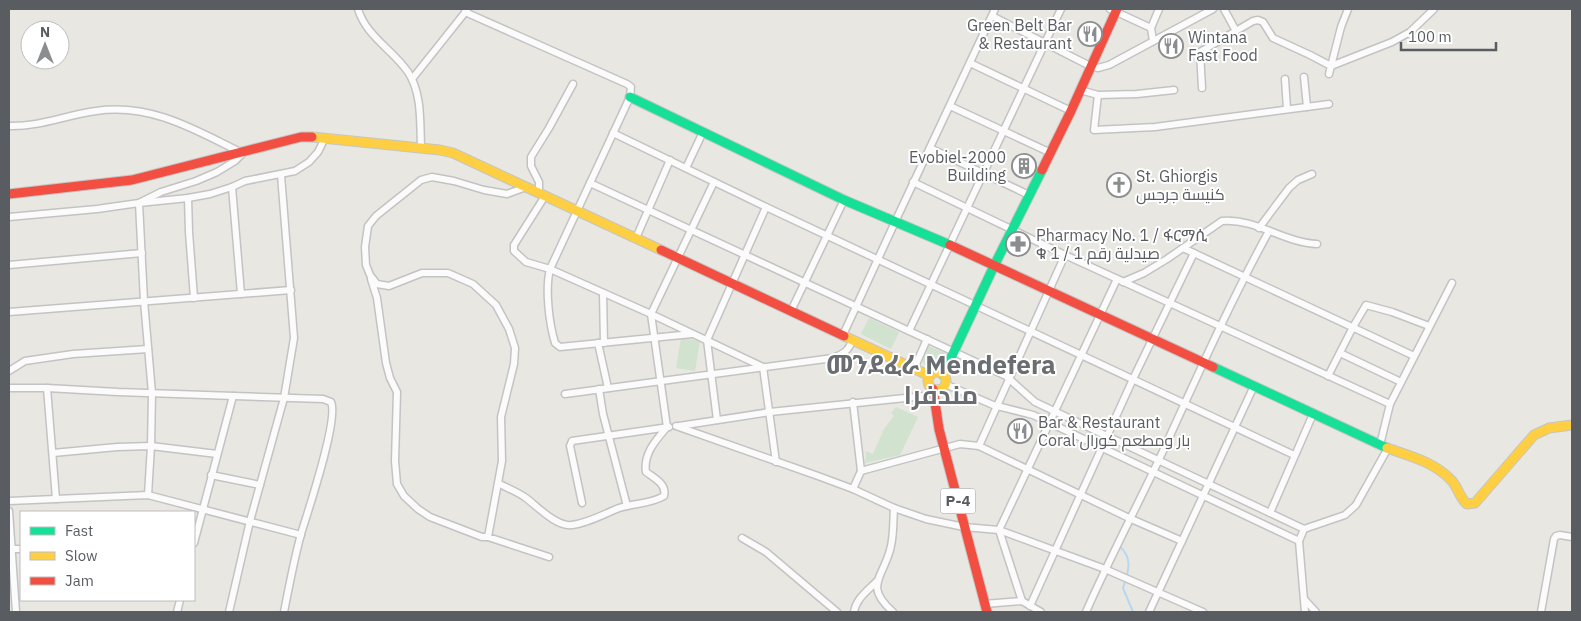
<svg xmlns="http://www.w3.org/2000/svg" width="1581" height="621" font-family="'IBM Plex Sans',Cairo,'Noto Sans Ethiopic',sans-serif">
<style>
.green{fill:#d1e3cf}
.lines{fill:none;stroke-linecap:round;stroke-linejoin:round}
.stream{stroke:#b8d7f1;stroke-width:2}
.street-casing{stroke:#c4c3c3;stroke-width:9}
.fast-casing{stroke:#c5c5c4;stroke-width:11}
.slow-casing{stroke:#c5c5c4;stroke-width:11}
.jam-casing{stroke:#c5c5c4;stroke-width:11}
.street{stroke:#fcfbfb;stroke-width:6}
.fast{stroke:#16e098;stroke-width:9}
.slow{stroke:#ffcf43;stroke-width:9}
.jam{stroke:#f24e42;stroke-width:9}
.labels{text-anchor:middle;stroke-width:4;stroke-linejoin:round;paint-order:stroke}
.shield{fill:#fff;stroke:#8b8d90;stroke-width:1}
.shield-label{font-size:15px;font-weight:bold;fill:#595c60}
.poi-label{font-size:16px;fill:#595c60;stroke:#fff;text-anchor:start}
.town-label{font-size:26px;font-weight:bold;fill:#6a6d72;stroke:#fff}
</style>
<rect width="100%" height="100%" fill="#e8e7e2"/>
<g class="green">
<polygon points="869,318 899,332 891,349 861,334"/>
<polygon points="681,338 700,341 695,371 676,368"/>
<polygon points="928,346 945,353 937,365 930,368 924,365 922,359"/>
<polygon points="896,407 918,417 900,455 865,463 866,451 873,454 884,429 894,416 891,413"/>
</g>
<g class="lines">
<path class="stream" d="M1119 546C1134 558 1128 573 1123 588L1133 612"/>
<defs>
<g id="street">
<path d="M358 9C366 36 392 49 408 72 422 93 420 122 421 147"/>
<polyline points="1110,9 1151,28"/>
<polyline points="1224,9 1236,31"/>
<path d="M465 12 627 84 631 87 630 97 550 269C545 289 549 323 555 343L560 347 692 334"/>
<polyline points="992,16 1090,66 1098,68 1109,65 1213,9"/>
<polyline points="1153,41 1151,28 1159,9"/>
<polyline points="970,63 1071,111"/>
<polyline points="1329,74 1341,27 1348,9"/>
<polyline points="1304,77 1307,107"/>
<polyline points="412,79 467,10"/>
<polyline points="1285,79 1287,109"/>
<polyline points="1202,88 1200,52 1253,21 1258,20 1263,22 1273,38 1310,55 1331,66 1392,42 1410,32 1434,9"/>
<polyline points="1080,90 1098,95 1137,94 1174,90"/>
<polyline points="1098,95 1094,130 1155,127 1329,104"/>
<polyline points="950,106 1051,153"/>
<path d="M9 126C39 127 66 115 96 111 150 103 194 129 240 152"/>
<polyline points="613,133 766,207 1294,455"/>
<polyline points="930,148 1029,195"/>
<polyline points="686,168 703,132"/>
<polyline points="913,182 1065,255 1390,404"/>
<polyline points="590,183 1006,376 1035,402 1304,529 1345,515 1356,505 1388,448"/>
<polyline points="232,187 241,294"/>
<polyline points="526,187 507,194 484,190 454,181 432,177 421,180 376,216 368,226 365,247 366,265 370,275 377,284 389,286 422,273 448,273 473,284 496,305 509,329 515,348 514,364 501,417 502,461 488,537 549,557"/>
<polyline points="539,193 539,182 531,166 531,157 549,128 573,84"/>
<polyline points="545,196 514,245 514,251 526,262 550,269 651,314 763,367 776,462"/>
<polyline points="188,198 189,232 194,298"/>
<polyline points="9,217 97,209 139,203 161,192 196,181 217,172 235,161 244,152"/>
<polyline points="1259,228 1289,188 1298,180 1312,174"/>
<polyline points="636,238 670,160"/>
<polyline points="1183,248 1414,356"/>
<polyline points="9,265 142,253"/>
<polyline points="371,279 377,298 386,363 390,378 397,392 395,461 397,484 404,496 418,509 430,517 482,537 488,537"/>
<path d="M1123 282 1144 273 1167 259 1222 221C1255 218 1285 243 1317 244"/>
<polyline points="603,293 604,343"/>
<polyline points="791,311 844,200"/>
<polyline points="9,312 291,290"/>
<polyline points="909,331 1061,9"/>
<polyline points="843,335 895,222 995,9"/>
<polyline points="598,343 608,388"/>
<polyline points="1340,353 1401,382"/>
<polyline points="914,369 927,339"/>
<polyline points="9,371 25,361 73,354 148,349"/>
<polyline points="1328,376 1353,327 1366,305 1392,312 1429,326"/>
<polyline points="945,384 993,405 1033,415 1299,541"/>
<path d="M9 388H47L118 392 323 399 331 402C339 419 308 511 301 534 294 560 289 586 284 612"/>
<polyline points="47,388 56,499"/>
<polyline points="599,389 603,414 627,506"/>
<path d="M565 394 833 358C843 354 849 351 852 340"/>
<polyline points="717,420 707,340 766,207"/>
<polyline points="676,426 818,476 853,489 894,508 926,519 964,527 999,530 1105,569 1203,612"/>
<polyline points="679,426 770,412 934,395"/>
<polyline points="1380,445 1390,404 1452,283"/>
<polyline points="979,446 1065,255"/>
<polyline points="53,453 117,447 151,446 217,454"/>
<polyline points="861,471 960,444 979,446 1129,518 1182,541"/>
<polyline points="211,475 260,485"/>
<path d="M498 483C507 488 518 492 526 498 537 506 556 527 572 525 588 523 604 514 619 508 634 503 651 504 664 496 667 484 654 478 646 472 643 454 656 440 667 427L651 314 714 182"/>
<polyline points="853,489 861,471 853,402"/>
<polyline points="148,495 151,446 152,393 144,301 139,203 188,198 210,194 232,187 245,181 295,171 309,162 318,152 325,138"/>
<polyline points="9,501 148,495 301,535"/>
<polyline points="582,503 570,446 572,441 669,427"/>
<polyline points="9,511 16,612"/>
<polyline points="1270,513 1313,414"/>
<polyline points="1304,529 1299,541 1305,612"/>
<polyline points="742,538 766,552 837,612"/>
<polyline points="194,543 233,396"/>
<polyline points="12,549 21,549"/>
<polyline points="1304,599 1316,612"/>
<polyline points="1022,601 999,530 1117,279"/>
<polyline points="984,604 1022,601 1041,612"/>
<polyline points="1030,606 1133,379 1194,253"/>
<polyline points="177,612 180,600"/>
<polyline points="229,612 250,521 284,398 294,338 281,175"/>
<path d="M854 612C856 599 867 591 876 582"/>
<path d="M893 612C864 586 882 579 890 550 894 537 893 521 894 508"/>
<path d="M1086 612C1110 557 1138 505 1163 451 1197 377 1230 302 1269 231"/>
<polyline points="1149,612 1254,386"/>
<polyline points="1541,612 1554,539 1556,536 1560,535 1572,537"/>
</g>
<g id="fast">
<polyline points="630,97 844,200 950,245"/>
<polyline points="1213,367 1387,448"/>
<polyline points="943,375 994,266 1042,170"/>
</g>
<g id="slow">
<polyline points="312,137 440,150 453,153 661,250"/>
<polyline points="844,336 930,376"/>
<circle cx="937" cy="381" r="9"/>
<path d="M1387 448C1410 456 1435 462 1452 481 1458 488 1460 498 1467 504L1475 503 1534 435 1549 428 1572 425"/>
</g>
<g id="jam">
<polyline points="1042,170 1071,111 1117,9"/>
<polyline points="9,194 132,180 301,137 312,137"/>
<polyline points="950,245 1213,367"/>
<polyline points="661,250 844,336"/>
<polyline points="933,389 939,429 987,612"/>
</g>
</defs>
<use href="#street" class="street-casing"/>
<use href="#fast" class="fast-casing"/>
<use href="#slow" class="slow-casing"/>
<use href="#jam" class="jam-casing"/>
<use href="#street" class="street"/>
<use href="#fast" class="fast"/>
<use href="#slow" class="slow"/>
<use href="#jam" class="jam"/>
</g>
<defs>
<symbol id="restaurant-ring" viewBox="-11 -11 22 22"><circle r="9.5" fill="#fff" stroke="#8b8d8e" stroke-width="1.5"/><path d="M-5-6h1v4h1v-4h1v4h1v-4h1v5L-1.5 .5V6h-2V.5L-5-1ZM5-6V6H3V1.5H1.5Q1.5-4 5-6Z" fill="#8b8d8e"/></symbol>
<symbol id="building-ring" viewBox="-11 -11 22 22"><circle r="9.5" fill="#fff" stroke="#8b8d8e" stroke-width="1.5"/><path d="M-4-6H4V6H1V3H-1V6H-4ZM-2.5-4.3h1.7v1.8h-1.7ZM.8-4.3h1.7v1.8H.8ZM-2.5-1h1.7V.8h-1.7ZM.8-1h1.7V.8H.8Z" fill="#8b8d8e"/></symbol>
<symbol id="church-ring" viewBox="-11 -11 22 22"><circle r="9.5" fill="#fff" stroke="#8b8d8e" stroke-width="1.5"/><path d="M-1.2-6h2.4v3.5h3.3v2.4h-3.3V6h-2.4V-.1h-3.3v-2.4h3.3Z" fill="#8b8d8e"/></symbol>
<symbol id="pharmacy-ring" viewBox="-11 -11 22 22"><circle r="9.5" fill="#fff" stroke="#8b8d8e" stroke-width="1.5"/><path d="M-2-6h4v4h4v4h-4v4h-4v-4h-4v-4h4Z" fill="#8b8d8e"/></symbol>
</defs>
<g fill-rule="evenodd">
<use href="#restaurant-ring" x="1076" y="20" width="28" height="28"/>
<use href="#restaurant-ring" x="1157" y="32" width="28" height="28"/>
<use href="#building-ring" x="1010" y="152" width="28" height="28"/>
<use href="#church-ring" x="1105" y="171" width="28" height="28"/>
<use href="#pharmacy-ring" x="1004" y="230" width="28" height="28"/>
<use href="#restaurant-ring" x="1006" y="417" width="28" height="28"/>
</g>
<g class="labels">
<rect class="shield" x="940.5" y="488.5" width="35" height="25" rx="4"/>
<g class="shield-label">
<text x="958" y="506">P-4</text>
</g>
<g class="poi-label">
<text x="1072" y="31" text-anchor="end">Green Belt Bar<tspan x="1072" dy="18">&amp; Restaurant</tspan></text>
<text x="1188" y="43">Wintana<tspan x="1188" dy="18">Fast Food</tspan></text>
<text x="1006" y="163" text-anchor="end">Evobiel-2000<tspan x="1006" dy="18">Building</tspan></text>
<text x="1136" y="182">St. Ghiorgis<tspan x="1136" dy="18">كنيسة جرجس</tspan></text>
<text x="1036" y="241">Pharmacy No. 1 / ፋርማሲ<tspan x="1036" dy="18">ቁ 1 / صيدلية رقم 1</tspan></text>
<text x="1038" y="428">Bar &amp; Restaurant<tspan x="1038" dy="18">Coral بار ومطعم كورال</tspan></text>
</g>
<g class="town-label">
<text x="941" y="374">መንደፈራ Mendefera<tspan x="941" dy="30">مندفرا</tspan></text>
</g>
</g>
<rect width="1581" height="621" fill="none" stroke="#595c60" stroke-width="20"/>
<rect x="20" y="511" width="175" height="90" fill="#ffffff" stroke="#bdbebf"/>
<rect x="30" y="527" width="25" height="8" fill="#16e098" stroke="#bdbebf"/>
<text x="65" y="536" font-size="15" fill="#595c60">Fast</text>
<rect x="30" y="552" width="25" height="8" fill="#ffcf43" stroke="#bdbebf"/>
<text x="65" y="561" font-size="15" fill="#595c60">Slow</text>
<rect x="30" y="577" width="25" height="8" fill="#f24e42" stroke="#bdbebf"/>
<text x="65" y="586" font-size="15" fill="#595c60">Jam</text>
<g transform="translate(45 45)"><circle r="24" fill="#ffffff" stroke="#bdbebf"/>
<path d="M0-4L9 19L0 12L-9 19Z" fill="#8b8d8e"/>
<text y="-8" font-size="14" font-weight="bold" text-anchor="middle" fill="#595c60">N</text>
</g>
<path d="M1401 42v8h95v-8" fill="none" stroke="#595c60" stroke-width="2.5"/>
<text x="1408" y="42" font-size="15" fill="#595c60" stroke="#ffffff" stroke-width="4" paint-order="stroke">100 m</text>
</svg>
